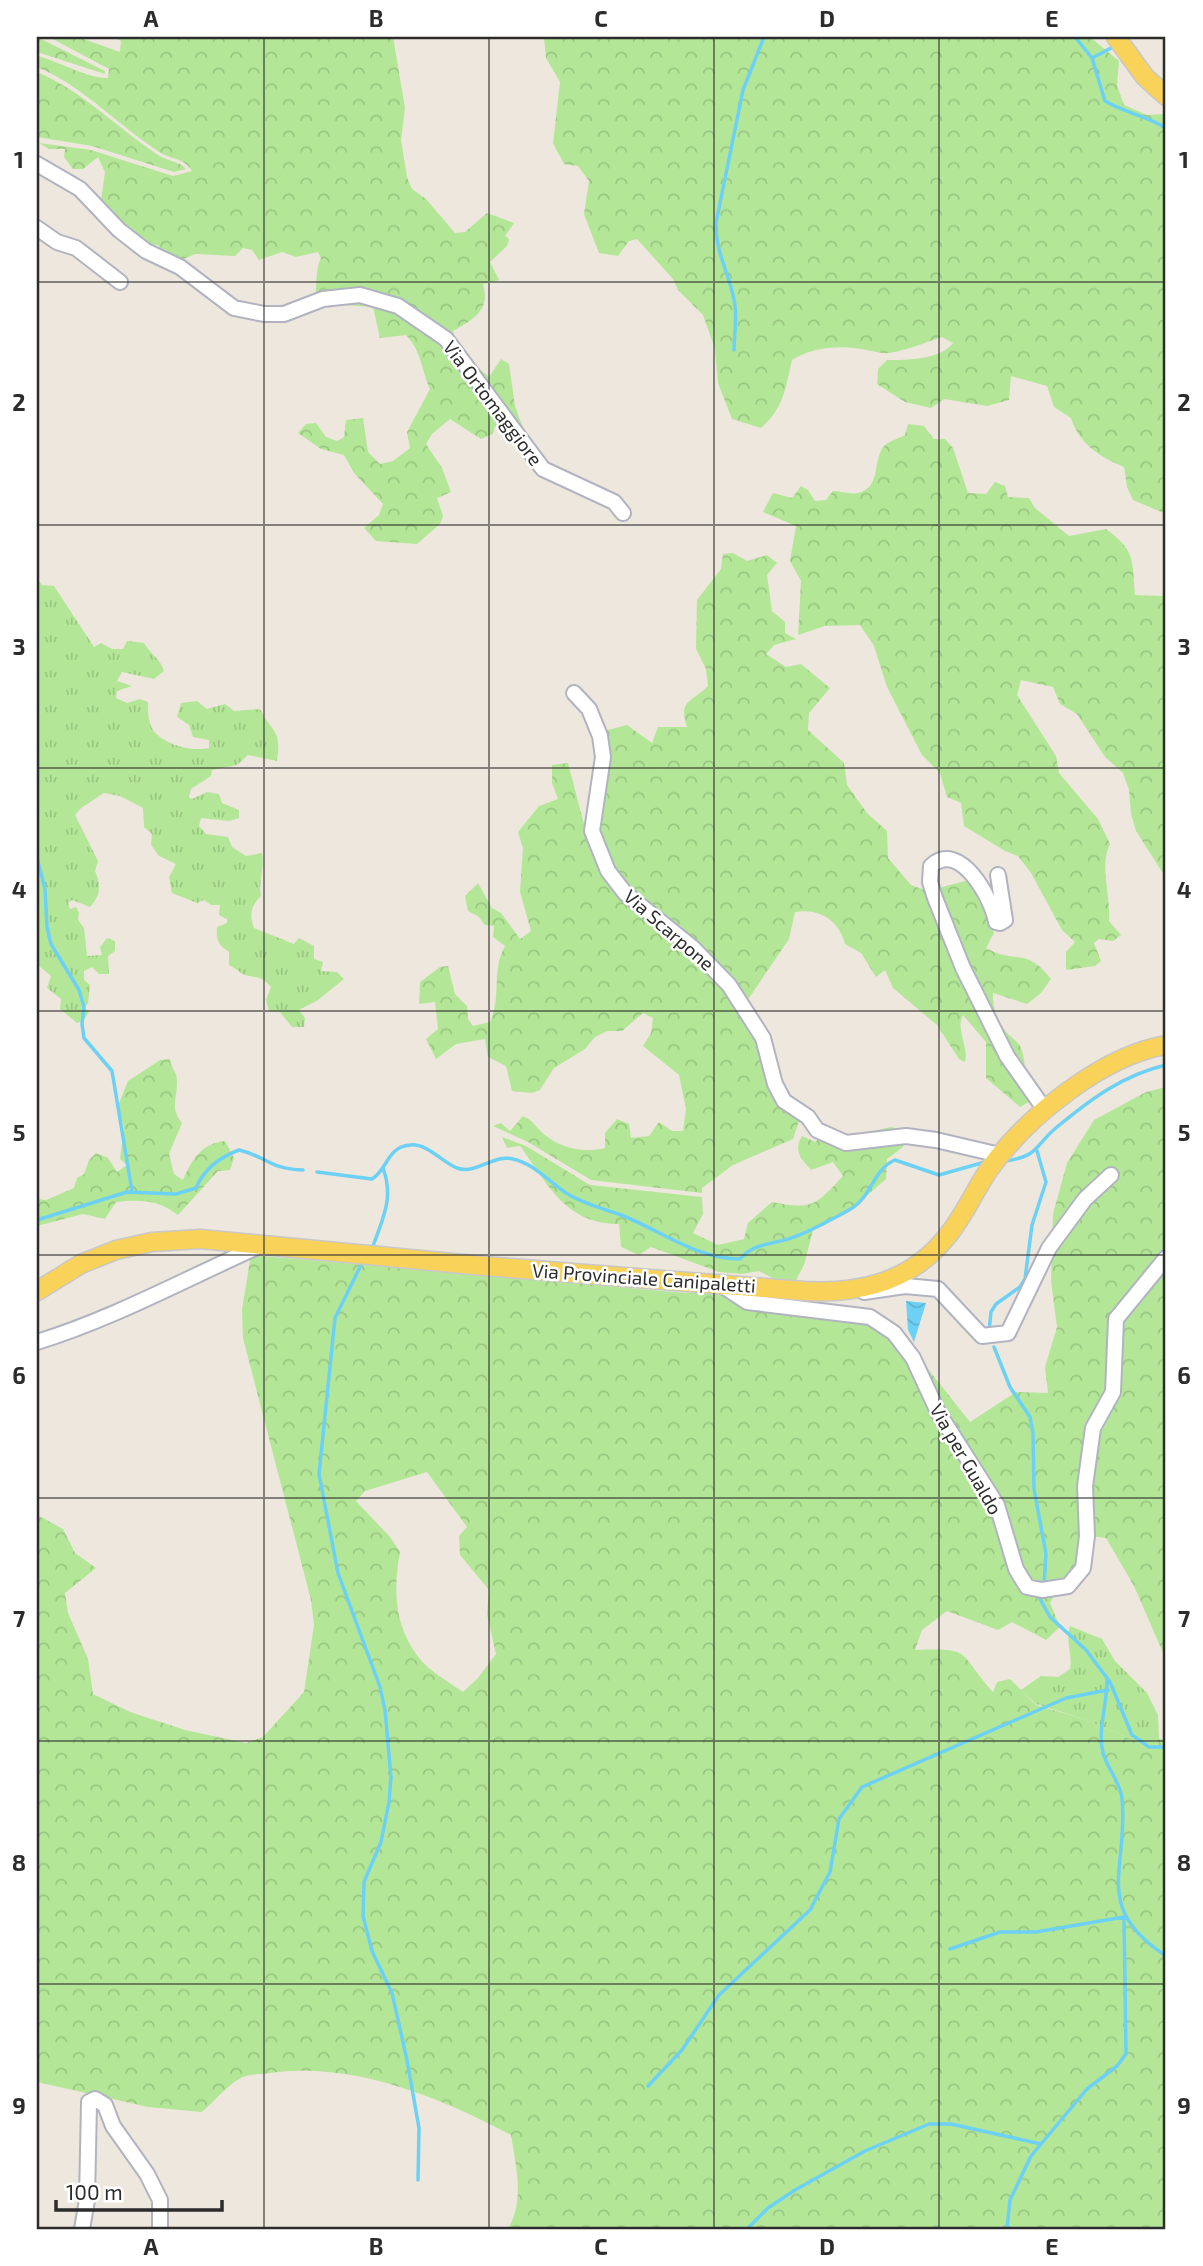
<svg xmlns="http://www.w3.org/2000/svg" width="1203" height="2266" font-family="'Exo 2',sans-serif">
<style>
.grass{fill:url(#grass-tufts)}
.forest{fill:url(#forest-crowns);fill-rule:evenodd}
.water{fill:url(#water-waves)}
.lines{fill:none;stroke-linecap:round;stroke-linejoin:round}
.stream{stroke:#6cd1f5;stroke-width:3.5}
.minor-casing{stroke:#b1b4c0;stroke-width:18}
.major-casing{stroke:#c8c8c8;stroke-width:21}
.minor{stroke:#fff;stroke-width:14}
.major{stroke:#f8d259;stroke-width:18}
.grid{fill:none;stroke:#2c2c2c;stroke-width:2;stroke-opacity:0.55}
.labels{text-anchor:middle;stroke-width:5;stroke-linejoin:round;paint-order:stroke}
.street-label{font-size:19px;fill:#2c2c2c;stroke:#fff}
.neatline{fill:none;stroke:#2c2c2c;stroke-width:2.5}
.grid-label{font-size:23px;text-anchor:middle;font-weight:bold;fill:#2c2c2c}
</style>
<defs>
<pattern id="grass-tufts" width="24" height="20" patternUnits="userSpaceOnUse" patternTransform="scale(1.75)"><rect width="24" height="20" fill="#b3e797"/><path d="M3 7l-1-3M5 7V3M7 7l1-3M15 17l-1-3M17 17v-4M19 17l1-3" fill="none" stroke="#9ac682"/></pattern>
<pattern id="forest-crowns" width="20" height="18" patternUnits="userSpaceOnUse" patternTransform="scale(1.75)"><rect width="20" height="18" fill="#b3e797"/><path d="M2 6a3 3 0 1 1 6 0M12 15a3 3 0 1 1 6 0" fill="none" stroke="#9ac682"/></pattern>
<pattern id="water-waves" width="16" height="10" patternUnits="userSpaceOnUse" patternTransform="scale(1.75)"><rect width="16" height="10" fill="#6cd1f5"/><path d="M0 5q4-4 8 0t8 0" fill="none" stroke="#5eb4d2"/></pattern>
</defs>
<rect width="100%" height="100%" fill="#eee7dd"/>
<path class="grass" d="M37,578L42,585L54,586L94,647L101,643L112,649H123L127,641L144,643C151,655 160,658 164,671L154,679L122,672L117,681L132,686L117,691L116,698L127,703L140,699L148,702C148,712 148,722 153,730C164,745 192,752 209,748V740L193,737L189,725L177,717L181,703L197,701L207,709L225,704L234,711L260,709C272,733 282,729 277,761L248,755L237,765L212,770L211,776L191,789L189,797L192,799L207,792L219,794L222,803L239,810V818L229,821L201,818L199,826L206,834L228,837L232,847L246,856L262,853C265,869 258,880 261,896C251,906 249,914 254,928L294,944L299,938L314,946V959L323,962L321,971L337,972L344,979L318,1000L299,1010L305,1018L304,1027H292L280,1012L269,1011L266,1000L271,987C261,976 258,978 245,975C240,973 234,967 229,965V952C218,945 216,940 217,927L227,923V919L219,915L220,905H211L204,900L197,903L172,893L169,877L176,864L159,856L151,845L152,834L144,827L143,808L120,796L104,793L81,808L75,815L98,861L95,871C101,885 101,895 90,907L72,900L68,903L70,909L76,907L79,913L78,920L84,928L87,956L102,955L100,947L107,938L115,941V951L108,956L109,974H99L92,967L84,971V980L90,985L88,1003L85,1008L89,1012L83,1021L77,1023L60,1009L61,999L47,988L51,976L39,966L37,953Z
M1070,1626L1102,1639L1115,1661L1147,1693L1158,1715L1159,1739L1166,1740V1749L1138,1742L1084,1719L1036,1704L1021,1690L1041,1676L1058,1677L1070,1669C1073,1653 1065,1643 1070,1626Z"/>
<path class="forest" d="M37,37L105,71V74L37,52Z
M49,37H78L120,52L121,41L115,37H393L405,108L401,140L407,177L412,189L426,199L455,233L465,232L487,213L514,223L505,236L509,239L507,246L490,262L499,280L483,284C491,310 473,320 453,331L461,366L475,365L489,377L501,359L509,364L515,406L526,436L524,443L507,436L495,426L493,434L481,439L450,419L432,434L426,444L442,468L451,492L437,498L443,516L440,524L417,544L376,541L364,528L379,515L383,504L354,473L344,455L321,449L298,433L306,424L316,423L326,437L337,441L344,437L346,420L363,418L368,452L380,464L393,461L410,448L407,432L430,389C421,369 422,352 406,335L380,338L373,307L314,303C318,288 314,273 321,258L318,252L296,257L282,252L259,260L252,250L243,248L235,256L195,254L179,261L166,256L158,245L145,244L100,207L105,172L98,157L83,169H73L64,157L65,149H49L39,143L91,150L173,176L192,171C184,158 173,160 161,153C118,126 85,87 37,67V56C58,61 89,79 108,78L109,69Z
M544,37H1090L1119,61L1117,85L1124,105L1147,115L1166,114V514L1133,500L1127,487L1124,467C1100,457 1079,444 1071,418L1054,407L1047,386L1011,376L1009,400L987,406L944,399L931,408L905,402L877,384L878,369L887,360C907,360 940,360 953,343L942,337C924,343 907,350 889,353C881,354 869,350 861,349C838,345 812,347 792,360C785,389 784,408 761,428L732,419L718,383L715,349L703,315L678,290L673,279L637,239L629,241L618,256L599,253L584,214L589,181L578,166L564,164L553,143L560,82L546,58Z
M37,72C83,91 117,128 158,155C166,161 180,161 186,169L174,172L92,146L37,137Z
M908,424L924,426L934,439H945L953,448L968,493L986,494L995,482L1005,486L1008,497L1029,498L1035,508L1069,536L1106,529C1136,551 1132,560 1135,595L1162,596L1166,593V878L1136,831L1131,814L1129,790L1123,773L1105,757L1077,714L1060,704L1053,687L1021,680L1017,695L1056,756L1059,773L1098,819L1110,844C1099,866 1111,896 1109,921L1121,935L1113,941L1099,939L1094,943L1101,961L1095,966L1066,970V952L1075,942L1062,930L1031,873L1018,856L1005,851L964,826L961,803L947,797L940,773L922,755L887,687L874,646L860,625L825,626L798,635L801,581L790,561L796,526L763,512L773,493L792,498L801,486L808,490L815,501L826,500L833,491C843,491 855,497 865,490C880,482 873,457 885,445C890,441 899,438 905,435Z
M733,553L747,561L767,555L777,563L767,575L772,611L785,622V633L796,639L774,645L766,654L786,667L801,664L830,688L809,713L808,730L844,763L847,785L867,813L887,831L888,858L911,885L927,891L969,880L994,933L986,948C1015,965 1026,946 1051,979L1041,993L1027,1004L993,993C992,1007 998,1024 1008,1034C1012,1038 1018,1042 1020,1046C1028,1062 1023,1085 1029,1102L1020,1107L986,1078V1042L963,1015C955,1028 969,1047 965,1062L959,1059L937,1025L893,988L885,970L876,977L861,953L845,944C839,920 819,908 795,912L789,939L747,1001L725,970L637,898L613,868L597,830L604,731L627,725L652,743L658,727H687C678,700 691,703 708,686L706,669L696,649L697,600L721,569L723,554Z
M568,763L584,824L605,874L713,973L757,1035L766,1062L801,1115L793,1139L733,1165L702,1188V1193L591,1180L528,1142L493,1126L501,1123L510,1131L523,1116C534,1121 536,1128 545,1135C562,1149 585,1153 605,1148V1133L617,1119L629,1124L631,1138L649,1136L659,1122L672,1131H683L686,1109L679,1075L643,1046L651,1033L653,1018L643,1013L622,1031H607L595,1037L585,1049L554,1068L540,1090L532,1093L512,1091L506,1066L488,1057L485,1039L456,1044L436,1059L426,1039L438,1029L435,1002L419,1004L420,982L440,967L448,966L455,994L467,1006L468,1019L473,1026L490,1022C502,995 491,971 505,946L493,937L494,926L485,925L478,916L468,911L465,896L478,883L492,908L501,913L520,939L531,931L520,892L523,848L518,832L539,806L558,799L552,783V765Z
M170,1059C170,1067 177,1072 177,1080C178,1098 169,1107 182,1123L169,1154L174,1174L183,1180C192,1159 202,1143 225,1141L234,1158L230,1170L218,1171L178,1215C159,1200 140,1199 116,1202L105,1219L83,1214L37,1226V1199L46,1200L74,1188L77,1178L84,1174L89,1160L96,1153L108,1158L117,1172L127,1165L120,1159L124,1127L117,1108L128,1081L160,1060Z
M1166,1087V1253L1111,1317L1109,1390L1088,1426L1078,1566C1065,1585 1052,1584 1030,1582L917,1355L970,1422L1016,1392L1048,1393L1045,1367L1057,1327L1051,1281L1053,1214L1067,1163L1094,1120L1146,1092Z
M891,1127L903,1130V1147L887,1159L886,1179C863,1199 842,1218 813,1230L804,1265L796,1280H776L759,1271L741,1274L719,1272L651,1247L639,1255L621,1247L619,1224C565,1224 548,1184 520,1146L507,1148L502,1137L526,1146L590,1185L702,1197L703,1214L693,1233L718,1245L744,1239L748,1223L772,1202C812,1210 815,1206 843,1176L833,1162L811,1170C801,1159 793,1150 802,1136L815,1142L832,1129L848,1137Z
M251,1255L686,1293L725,1290L869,1320L892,1335L994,1506L1025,1589L1057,1592L1050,1603L1060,1627L1046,1640L1012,1622L998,1630L947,1611L922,1630L915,1650C974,1648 957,1652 993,1692L997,1682L1010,1679L1036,1705L1084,1719L1138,1742L1166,1749V2229H508C525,2200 516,2167 511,2135C440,2097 352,2061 270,2073C262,2074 251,2074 243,2077C229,2083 214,2102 202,2112L148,2107L37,2082V1515L63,1529L75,1553L96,1568L65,1593L68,1613L88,1659L93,1694L130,1712L185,1730L246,1743L263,1737L304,1692L314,1625L311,1600L243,1338L242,1309ZM427,1472L467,1527L459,1536L460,1555L489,1590L487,1614L496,1654L478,1678L463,1692C449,1682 429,1671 419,1658C394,1626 393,1590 400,1552L390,1537L356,1501L365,1491Z
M1166,1262V1654L1164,1655L1134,1586L1106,1538L1090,1536L1088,1487L1096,1429L1117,1393L1119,1320Z"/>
<path class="water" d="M906,1301L926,1303L914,1342L908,1330Z"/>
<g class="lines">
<path class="stream" d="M1075,37L1092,58L1105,101C1125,113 1147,116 1166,128
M1092,58L1115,46
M734,350C734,333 738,317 734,300C729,272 715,252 716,223L743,90L764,37
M37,858L45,889L47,927L51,944L79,990L84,1007L82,1024L84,1038L112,1071L132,1191
M1004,1161C1039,1157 1034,1146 1057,1127C1091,1099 1123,1075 1166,1065
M317,1172L372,1179C388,1169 387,1147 410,1145C427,1143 442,1162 457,1168C477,1175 492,1154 513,1159C535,1164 549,1182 566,1193C583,1204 602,1208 621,1215C660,1230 696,1259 740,1259C754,1242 774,1245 794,1237C813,1230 831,1220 849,1210C872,1198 872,1170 895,1160L939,1175L985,1162
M37,1220L127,1192L176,1194L196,1188C204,1169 220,1157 239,1150C268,1157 269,1169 303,1170
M373,1246C383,1218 394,1198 383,1168
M364,1259L335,1318L319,1474L338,1573L380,1687L385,1710L391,1777L389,1802L381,1842L364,1882L363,1916L372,1951L392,1993L407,2060L419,2128L418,2180
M989,1331L991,1312L996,1304L1020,1287L1025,1279L1032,1225L1046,1182L1037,1151
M994,1347L1010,1387L1030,1417L1033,1433L1034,1489L1046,1554L1044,1584
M1039,1597L1050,1617L1086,1650L1110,1682L1132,1735L1149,1747H1166
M1107,1678C1108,1702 1097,1730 1103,1753C1107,1768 1120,1782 1122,1798C1129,1869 1091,1907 1166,1956
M950,1949L1000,1932H1036L1124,1917
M648,2086L682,2050L719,1995L810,1910L830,1872L839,1819L862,1787L1066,1698L1108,1690
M747,2229L768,2208L795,2190L865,2151L929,2124H951L1041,2144
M1007,2229L1010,2200L1031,2156L1087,2089L1117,2066L1126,2054L1124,1917"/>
<g class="minor-casing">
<path id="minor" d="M37,164L80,189L119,230L146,251L180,267L234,308L264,314H284L323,299L360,295L398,306L446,339L543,469L614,502L623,513
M37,228L57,242L76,248L120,282
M574,693L589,709L600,736L603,757L592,831L608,871L625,893L693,948L729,985L763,1038L775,1084L784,1101L808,1117L817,1130L846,1143L906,1136L936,1140L1000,1155
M998,875L1005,920L1000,923L996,922C992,899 960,839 931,866L930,882L935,898L963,968L1007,1056L1045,1110
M720,1284L747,1302L870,1317L894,1333L913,1358L938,1412L997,1505L1016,1569L1027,1587L1042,1590L1068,1586L1083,1568L1087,1536L1085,1486L1093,1428L1113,1392L1116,1319L1166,1258
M864,1292L905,1286L938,1289L982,1336L1008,1333L1049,1248L1085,1199L1111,1175
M37,1342C115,1318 187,1278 262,1245
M82,2229L87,2200L89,2102L95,2099L105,2105L113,2126L147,2174L160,2200V2229"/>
</g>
<g class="major-casing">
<path id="major" d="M1116,37L1145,77L1166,96
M37,1291L81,1264L116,1250L152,1242L200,1239L484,1266L804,1291C858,1294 908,1283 944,1240C963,1219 974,1191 990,1168C1028,1116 1102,1056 1166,1045"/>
</g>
<use href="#minor" class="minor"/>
<use href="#major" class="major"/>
</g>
<path class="grid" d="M264,37V2229M489,37V2229M714,37V2229M939,37V2229M37,282H1166M37,525H1166M37,768H1166M37,1011H1166M37,1255H1166M37,1498H1166M37,1741H1166M37,1984H1166"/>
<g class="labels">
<g class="street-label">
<text transform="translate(493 403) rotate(53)" y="7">Via Ortomaggiore</text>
<text transform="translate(669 930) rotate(41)" y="7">Via Scarpone</text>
<text transform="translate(644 1278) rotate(4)" y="7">Via Provinciale Canipaletti</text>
<text transform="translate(966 1459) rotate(60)" y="7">Via per Gualdo</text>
</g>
</g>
<rect width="1203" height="2266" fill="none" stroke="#ffffff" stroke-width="77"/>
<path d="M56 2200v10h166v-10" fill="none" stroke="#2c2c2c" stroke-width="3.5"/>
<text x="66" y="2200" font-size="21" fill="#2c2c2c" stroke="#ffffff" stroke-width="5" paint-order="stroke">100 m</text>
<rect x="38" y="38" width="1126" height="2190" class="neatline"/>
<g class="grid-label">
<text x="151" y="27">A</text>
<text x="376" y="27">B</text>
<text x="601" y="27">C</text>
<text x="827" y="27">D</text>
<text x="1052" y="27">E</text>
<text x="19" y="168">1</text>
<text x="1184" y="168">1</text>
<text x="19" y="411">2</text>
<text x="1184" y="411">2</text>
<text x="19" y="655">3</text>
<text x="1184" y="655">3</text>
<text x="19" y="898">4</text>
<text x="1184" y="898">4</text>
<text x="19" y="1141">5</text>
<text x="1184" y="1141">5</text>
<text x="19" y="1384">6</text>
<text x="1184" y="1384">6</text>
<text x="19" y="1627">7</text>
<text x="1184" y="1627">7</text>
<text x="19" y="1871">8</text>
<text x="1184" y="1871">8</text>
<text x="19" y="2114">9</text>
<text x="1184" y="2114">9</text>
<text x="151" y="2255">A</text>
<text x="376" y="2255">B</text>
<text x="601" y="2255">C</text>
<text x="827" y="2255">D</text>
<text x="1052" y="2255">E</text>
</g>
</svg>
